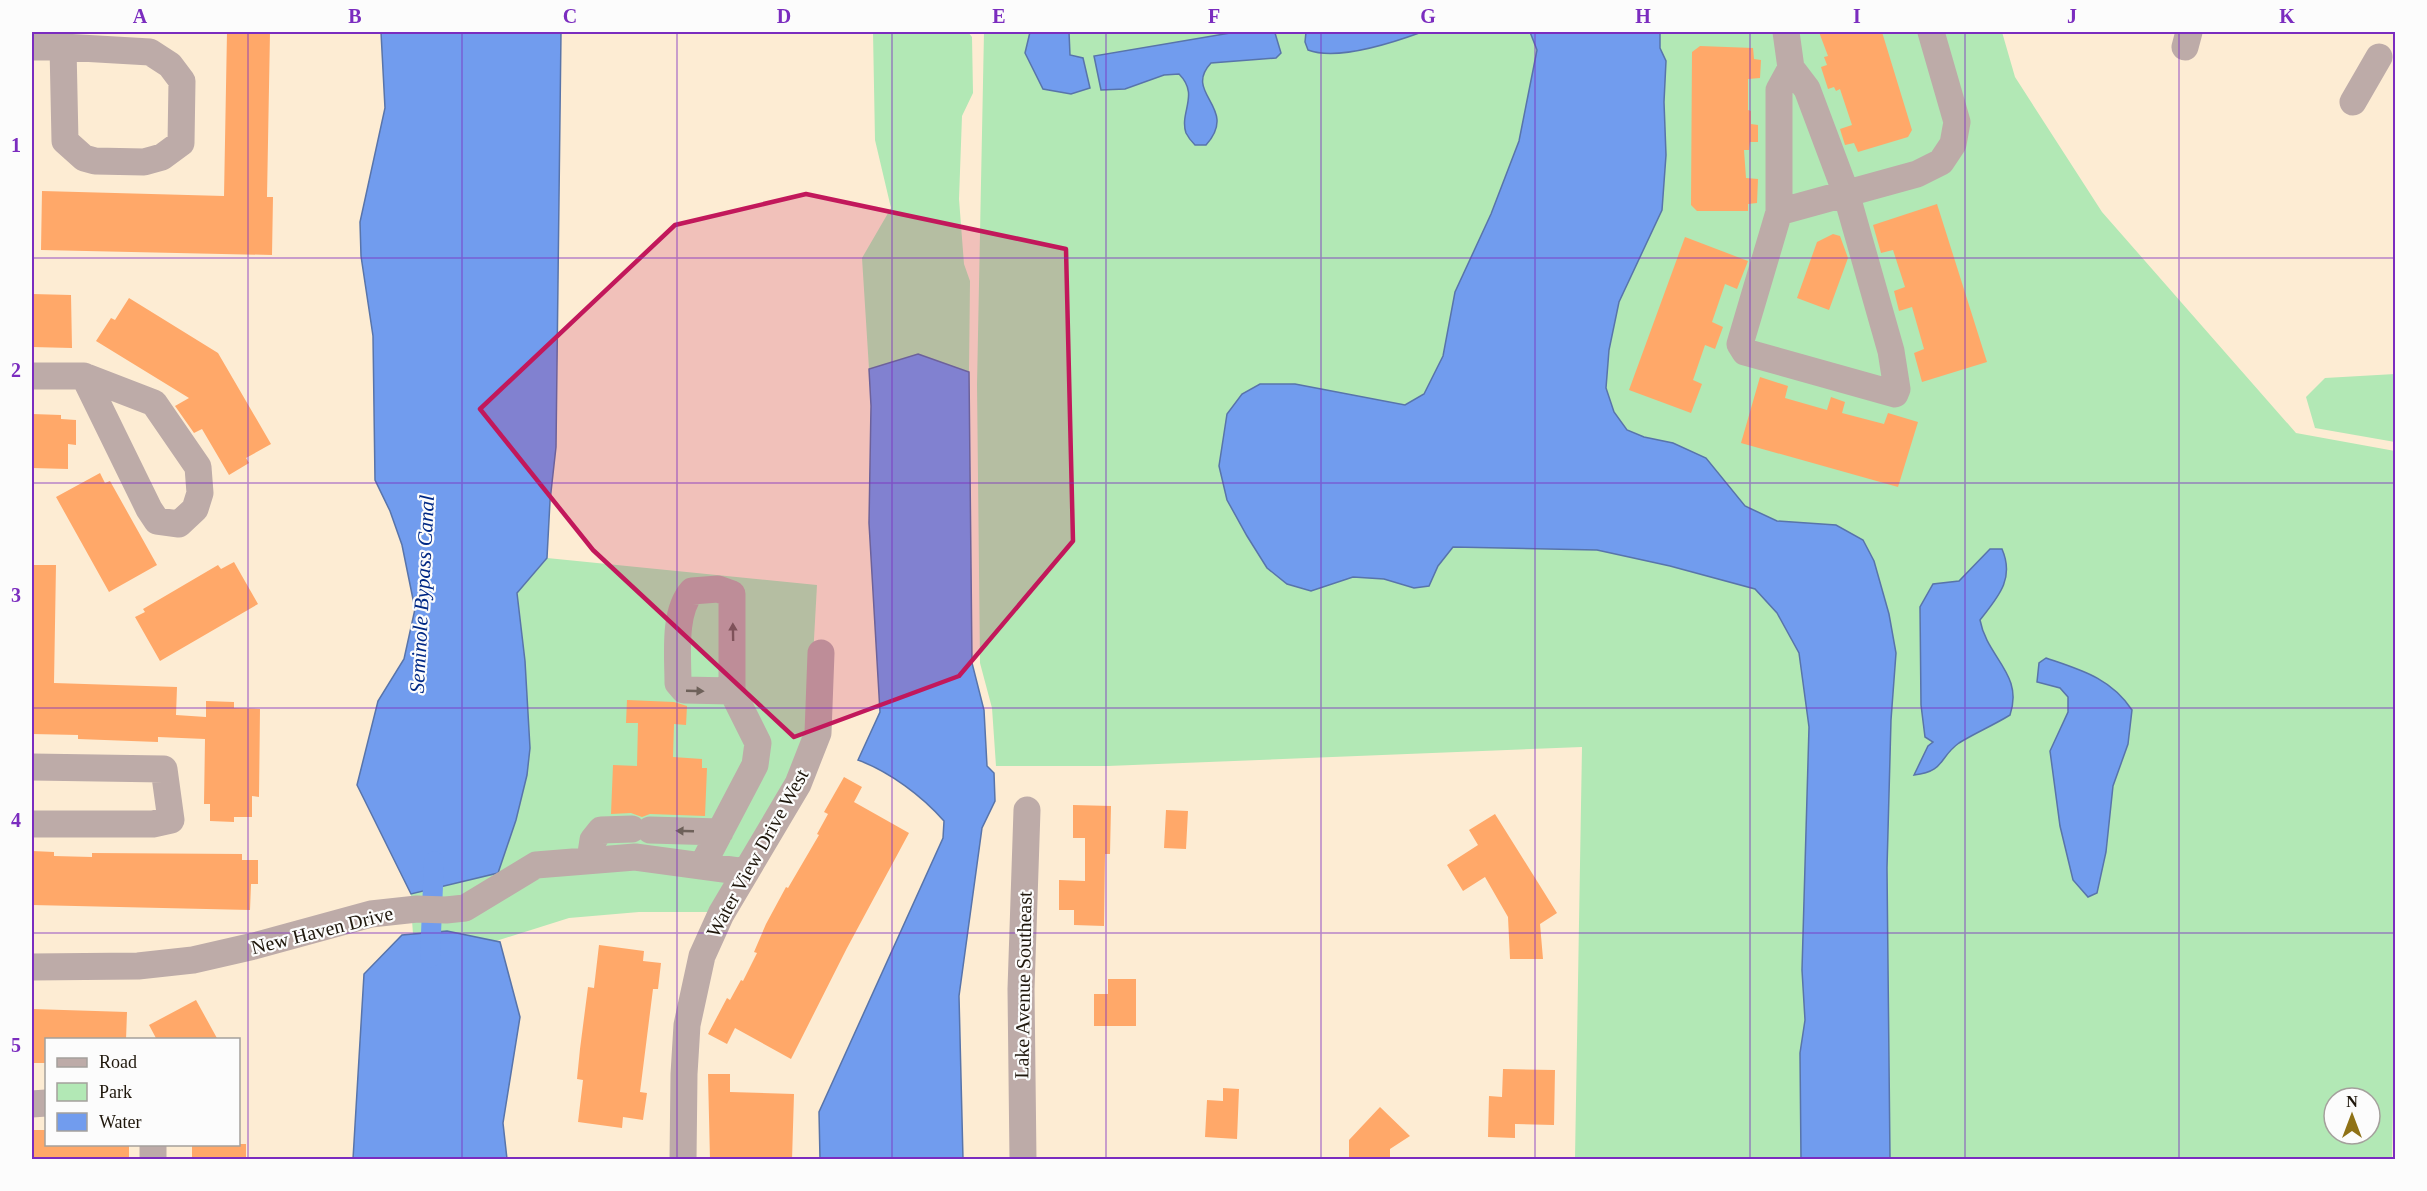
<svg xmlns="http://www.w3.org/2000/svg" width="2427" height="1191" font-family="'Times New Roman',serif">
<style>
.green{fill:#b2e8b5;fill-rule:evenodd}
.water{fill:#719cee;stroke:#5874aa;stroke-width:1.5}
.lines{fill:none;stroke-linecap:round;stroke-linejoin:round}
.canal{stroke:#719cee;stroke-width:20}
.building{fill:#ffa869}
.minor{stroke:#bdaba8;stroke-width:27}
.oneway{fill:#6e615a}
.marked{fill:#c2185b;fill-opacity:0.2;stroke:#c2185b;stroke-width:4.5;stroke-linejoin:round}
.grid{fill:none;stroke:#7b2cbf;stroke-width:1.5;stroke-opacity:0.55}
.labels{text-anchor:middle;stroke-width:4.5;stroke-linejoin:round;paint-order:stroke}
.street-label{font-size:20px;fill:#1f170c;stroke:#fcfcfc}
.water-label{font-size:21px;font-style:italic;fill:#002884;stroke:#fcfcfc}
.neatline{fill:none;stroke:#7b2cbf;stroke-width:2}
.grid-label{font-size:20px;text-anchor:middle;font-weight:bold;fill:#7b2cbf}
</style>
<rect width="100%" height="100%" fill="#fdecd3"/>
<path class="green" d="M873,32H968L972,37L973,93L962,116L959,199L964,264L970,281L969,372L918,354L869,369L862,258L891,208L875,140Z
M984,32H2002L2015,77L2102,212L2296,433L2395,451L2396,934L2392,1159H1575L1582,747L1108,766H996L992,708L980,663L977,385ZM2334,1098H2370V1134H2334Z
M2395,374V442L2315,428L2306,397L2325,378Z
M547,558L817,585L809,730L790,779L741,860L636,847L462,897L411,899V894L498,873L516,820L527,775L530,748L525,661L517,593Z
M635,868L729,881L711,912H639L569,918L496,941L447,931L413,934L412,920L538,876Z"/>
<path class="water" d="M381,32H561L556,447L550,501L547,558L517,593L525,661L530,748L527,775L516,820L498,873L411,894L357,785L378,701L404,659L415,609L402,545L390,511L375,480L373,336L361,256L360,222L385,108Z
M1030,32H1069L1070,55L1083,58L1090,88L1071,94L1043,89L1025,53Z
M1236,32H1278L1275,33L1281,53L1276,58L1211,63C1182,94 1240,107 1206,145H1195C1192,142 1188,137 1186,133C1179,112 1200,95 1179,74L1164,75L1125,89L1101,90L1094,56Z
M1306,32H1422C1392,43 1337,61 1308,50L1305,42Z
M1530,32H1660V48L1666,61L1664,102L1666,155L1662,210L1619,302L1609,350L1606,388L1614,412L1627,430L1644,437L1673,443L1706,458L1745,506L1777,521L1836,525L1863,540L1874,561L1889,614L1896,653L1891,720L1887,868L1890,1159H1801L1800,1053L1805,1020L1802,970L1809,727L1799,653L1777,613L1755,589L1670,566L1597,550L1453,547L1438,566L1429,586L1414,588L1384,579L1353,577L1311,591L1287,584L1267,568L1247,536L1227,500L1219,466L1227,414L1242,394L1260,384H1295L1405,405L1424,394L1443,356L1455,292L1491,214L1519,141L1537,50Z
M918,354L969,372L972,663L984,710L987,766L994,773L995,801L982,828L959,996L963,1159H820L819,1112L943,838L944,821C922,796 890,772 858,760L880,712L869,523L871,406L869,369Z
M1990,549H2002C2015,579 1998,597 1980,620C1987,658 2024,674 2010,715C1994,725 1975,733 1959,743C1939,757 1945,772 1914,775L1928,746L1933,742L1925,737L1921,705L1920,607L1933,584L1959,581Z
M2046,658C2081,670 2111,678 2132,710L2128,744L2113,786L2106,852L2097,893L2088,897L2073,880L2060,826L2050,751L2068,712V697L2060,688L2037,682L2039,663Z
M447,931L500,942L520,1017L503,1123L507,1159H353L364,974L402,935Z"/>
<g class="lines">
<path class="canal" d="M430,958L434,861"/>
</g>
<path class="building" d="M227,32H270L267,197H273L272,255L41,250L42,191L224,196Z
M1819,32H1882L1912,130L1908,137L1858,152L1854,143L1845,145L1840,129L1852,125L1840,89L1836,91L1834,87L1828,89L1821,67L1827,65L1824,57L1828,56Z
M1700,46L1753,48L1754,59L1761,60L1760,78L1748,79V110L1751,111V124L1758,125V142H1750L1749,150H1744L1746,178L1758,179L1757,203L1748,204V211H1697L1691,205L1692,52Z
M1937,204L1987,362L1922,382L1914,353L1924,349L1912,307L1899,311L1894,291L1905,287L1893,250L1881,253L1873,225Z
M1833,234L1840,236L1848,258L1829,310L1797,298L1817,242Z
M1685,237L1748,261L1737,289L1725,284L1712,322L1723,327L1715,349L1705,345L1693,380L1702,384L1691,413L1629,390Z
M32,294L71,295L72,348L32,347Z
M129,298L218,353L271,444L246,458L249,463L229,475L202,429L194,433L175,406L189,398L96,341L111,318L115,320Z
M1760,377L1788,386L1785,398L1827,410L1831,397L1845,402L1842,413L1884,424L1888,413L1918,422L1898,487L1741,443Z
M32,414L61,415V419L76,420V445L68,444V469L32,468Z
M100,473L105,483L110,481L157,565L109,592L56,497Z
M234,562L258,604L160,661L135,617L145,612L143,609L218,565L221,569Z
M32,565H56L54,683L177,687L176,715L206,717V701L234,702V708L260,709L259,797L252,796V817H234V822L210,821V804H204L205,739L158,737V742L78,739V735L32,734Z
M627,700L674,702L687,706L686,725L674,724L673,757L702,759V768H707L705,816L650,814L642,817L631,813L611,814L613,765L637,766L638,723H626Z
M844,777L862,787L854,802L909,833L847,948L791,1059L735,1028L727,1044L708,1034L727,998L730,1000L741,980L743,981L757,953L754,952L766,924L786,887L788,888L819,835L817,834L828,814L824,812Z
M1073,805L1111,806L1110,854H1105L1104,926L1074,925V910H1059V880L1085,881V838H1073Z
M1166,810L1188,811L1186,849L1164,848Z
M1495,814L1557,913L1540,924L1543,959H1510L1508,917L1485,877L1463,891L1447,865L1478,845L1469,830Z
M32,851L54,852V856L92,857V853L242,854V860H258V884H251L250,910L32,905Z
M599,945L644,951L643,961L661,963L658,989H653L640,1092L647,1093L643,1120L623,1117L622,1128L578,1122L583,1080L577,1079L580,1049L588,987L594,988Z
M1108,979H1136V1026H1094V994H1108Z
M196,1000L218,1040H157L149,1025Z
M32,1009L127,1012L126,1040H46V1063H32Z
M1503,1069L1555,1070L1554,1125L1515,1124V1138L1488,1137L1489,1096L1502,1097Z
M708,1074H730V1092L794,1094L792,1160H710Z
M1223,1088L1239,1089L1237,1139L1205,1137L1207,1100L1223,1101Z
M1380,1107L1410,1136L1390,1149V1160H1349V1140Z
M32,1130H46V1144H129V1160H32Z
M192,1144H246V1160H192Z"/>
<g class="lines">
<path class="minor" d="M32,47H63
M63,47L150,52L170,65L182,81L181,143L162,157L144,162L95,161L84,158L65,141Z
M2185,47L2189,32
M1791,68L1807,89L1846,193L1891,351L1897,389L1895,394L1745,352L1740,344L1779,212L1917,174L1941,162L1953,144L1957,122L1931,32
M2353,102L2379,57
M1779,212V90L1791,68L1786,32
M32,376H84L154,403L198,467L200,493L195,509L179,524L157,521L149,509L84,376
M32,767L164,769L171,820L153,824H32
M650,830L720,832
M590,860L593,840L601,830L632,829
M702,866L755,765L758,743L732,691V594L718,589L692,591C673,612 678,656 678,683L684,690L732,691
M32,967L138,966L193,960L254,946L371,914L417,909L446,910L465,908L536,865L635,857L746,872
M32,1104L46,1103
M153,1160V1144
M683,1160L684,1074L687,1025L702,956L721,914L798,784L818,733L821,653
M1023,1160L1021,989L1027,810"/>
</g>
<defs><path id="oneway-solid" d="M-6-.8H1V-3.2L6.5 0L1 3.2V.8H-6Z" transform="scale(1.5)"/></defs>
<g class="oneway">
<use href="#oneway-solid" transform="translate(733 632) rotate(-91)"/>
<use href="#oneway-solid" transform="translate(695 691) rotate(2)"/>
<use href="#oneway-solid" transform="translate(685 831) rotate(-178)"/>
</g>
<path class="marked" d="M806,194L1066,249L1073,541L959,676L794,737L593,550L480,409L675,225Z"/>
<path class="grid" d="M248,32V1160M462,32V1160M677,32V1160M892,32V1160M1106,32V1160M1321,32V1160M1535,32V1160M1750,32V1160M1965,32V1160M2179,32V1160M32,258H2396M32,483H2396M32,708H2396M32,933H2396"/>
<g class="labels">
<g class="street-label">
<text transform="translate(757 853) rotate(-61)" y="7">Water View Drive West</text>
<text transform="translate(322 930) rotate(-14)" y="7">New Haven Drive</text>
<text transform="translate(1023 985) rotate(-89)" y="7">Lake Avenue Southeast</text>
</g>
<g class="water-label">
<text transform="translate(422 594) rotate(-87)" y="7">Seminole Bypass Canal</text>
</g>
</g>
<rect width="2427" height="1191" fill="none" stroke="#fcfcfc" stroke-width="66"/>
<rect x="45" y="1038" width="195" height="108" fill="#fcfcfc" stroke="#a4a09c" stroke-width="1.5"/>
<rect x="57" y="1058" width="30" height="9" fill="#bdaba8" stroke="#a4a09c" stroke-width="1.5"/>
<text x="99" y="1068" font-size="18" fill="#1f170c">Road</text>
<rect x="57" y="1083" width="30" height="18" fill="#b2e8b5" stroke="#a4a09c" stroke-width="1.5"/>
<text x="99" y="1098" font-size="18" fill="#1f170c">Park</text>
<rect x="57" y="1113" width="30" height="18" fill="#719cee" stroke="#a4a09c" stroke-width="1.5"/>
<text x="99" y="1128" font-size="18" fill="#1f170c">Water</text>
<g transform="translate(2352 1116)"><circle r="28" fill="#fcfcfc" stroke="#a4a09c" stroke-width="1.5"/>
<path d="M0-4.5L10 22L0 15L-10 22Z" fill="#8f7217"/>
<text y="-9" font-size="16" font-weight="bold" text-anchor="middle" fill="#1f170c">N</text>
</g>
<rect x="33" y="33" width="2361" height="1125" class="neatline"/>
<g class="grid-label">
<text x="140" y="23">A</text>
<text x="355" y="23">B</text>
<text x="570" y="23">C</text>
<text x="784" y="23">D</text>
<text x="999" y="23">E</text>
<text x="1214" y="23">F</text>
<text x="1428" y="23">G</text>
<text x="1643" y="23">H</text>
<text x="1857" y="23">I</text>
<text x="2072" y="23">J</text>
<text x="2287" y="23">K</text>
<text x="16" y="152">1</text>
<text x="16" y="377">2</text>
<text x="16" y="602">3</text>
<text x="16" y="827">4</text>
<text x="16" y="1052">5</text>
</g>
</svg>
